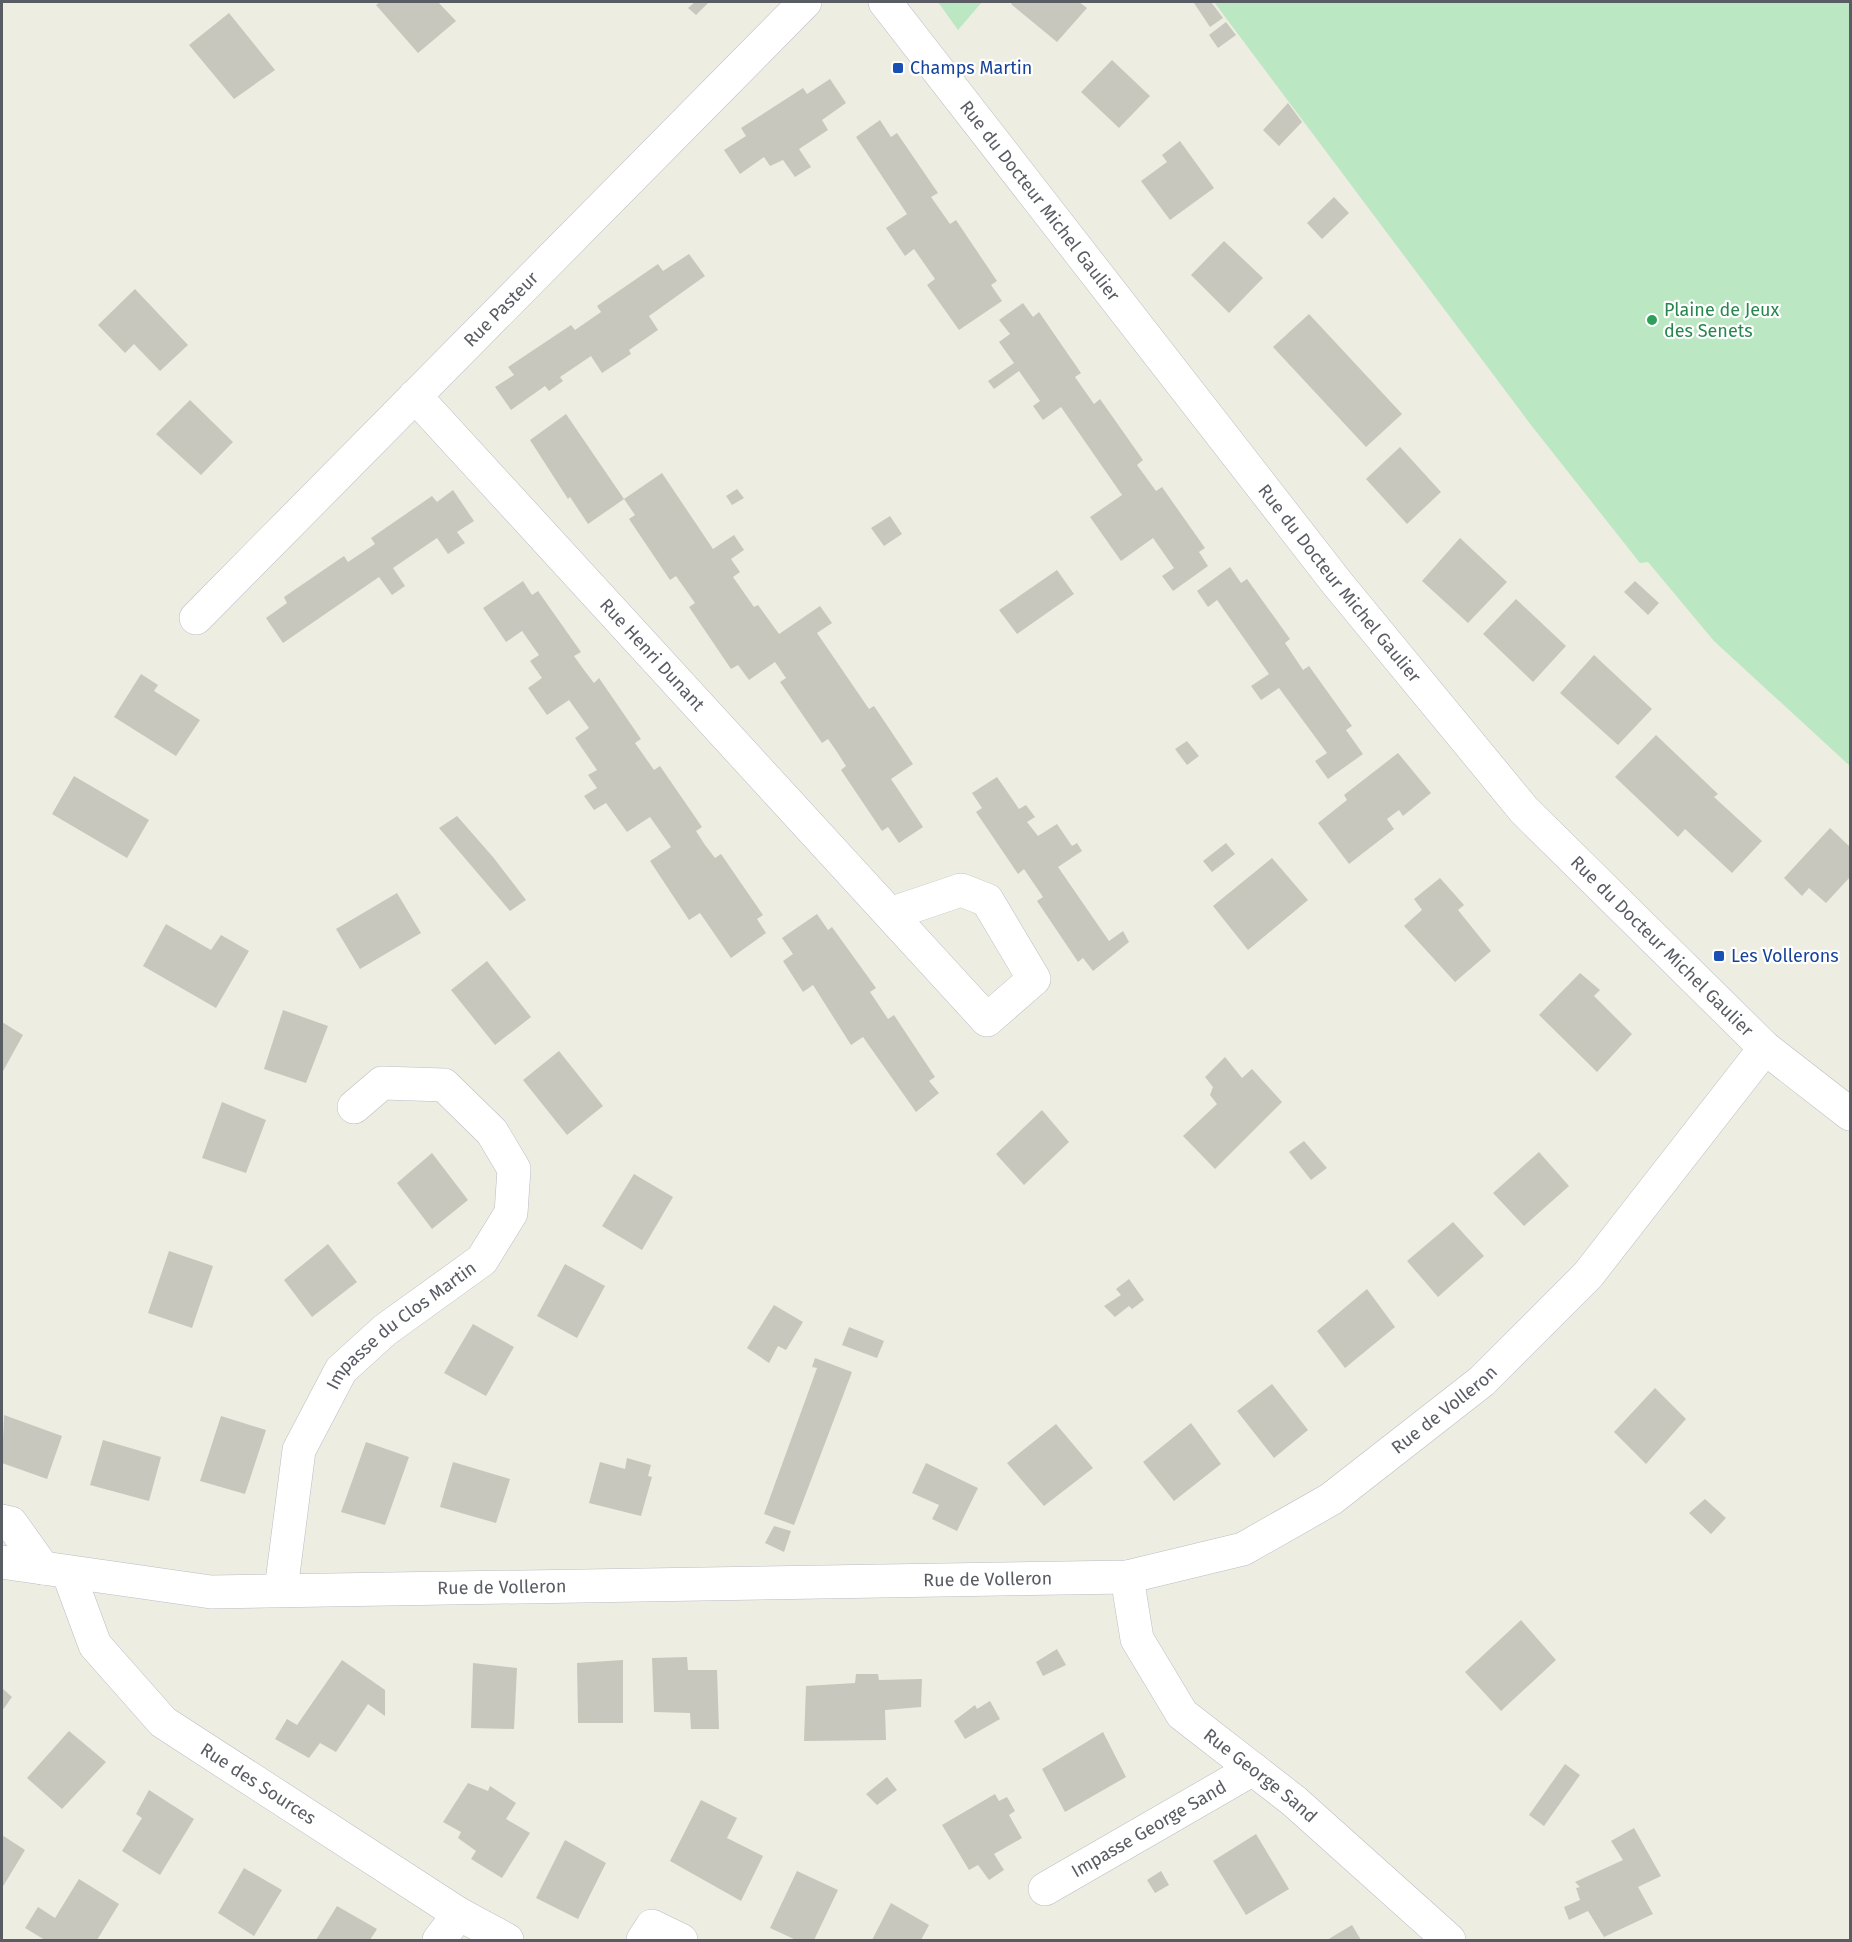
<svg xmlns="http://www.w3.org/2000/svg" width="1852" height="1942" font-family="'Fira Sans',sans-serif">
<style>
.green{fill:#bbe7c2}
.building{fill:#c8c7be}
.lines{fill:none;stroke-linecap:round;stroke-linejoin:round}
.minor-casing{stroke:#bbbdc3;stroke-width:34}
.minor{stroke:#fff;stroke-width:33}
.transit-dot{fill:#1a4fb4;stroke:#fff;stroke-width:2}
.leisure-dot{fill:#2e9e5b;stroke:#fff;stroke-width:2}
.labels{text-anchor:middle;stroke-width:4.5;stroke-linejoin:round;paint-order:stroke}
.transit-label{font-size:18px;fill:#164399;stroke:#fff;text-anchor:start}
.street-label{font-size:18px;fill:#595c63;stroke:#fff}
.leisure-label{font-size:18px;fill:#27864d;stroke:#fff;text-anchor:start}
</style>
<rect width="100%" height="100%" fill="#edede1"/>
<path class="green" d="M938,2H982L958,30Z
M1214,2H1850V766L1714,641L1648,562L1640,563L1531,425Z"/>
<path class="building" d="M380,2H438L456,21L418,53L376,5Z
M695,2H709L696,15L688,8Z
M1013,2H1079L1087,8L1057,42L1011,4Z
M1196,2H1211L1223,18L1210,27L1194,3Z
M229,13L275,70L234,99L189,45Z
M1226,22L1236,35L1218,48L1209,35Z
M1112,60L1150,96L1119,128L1081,92Z
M830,79L846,103L822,120L828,130L799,149L811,167L795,177L783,160L770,166L764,157L740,174L724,150L746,136L741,128L803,88L807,94Z
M1288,103L1302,122L1279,146L1263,130Z
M880,120L891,137L897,133L938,193L931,197L950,224L956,220L997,281L991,285L1002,301L959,330L927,285L935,279L914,249L905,256L886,228L907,214L856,137Z
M1180,141L1214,188L1170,220L1141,181L1167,162L1162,155Z
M1334,197L1349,213L1322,239L1307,223Z
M1224,241L1263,278L1229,313L1191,275Z
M689,254L705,276L649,316L658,330L629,350L631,354L602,373L591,356L560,377L563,381L549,391L545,386L511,410L495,387L514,375L508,367L571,325L575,330L601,312L597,306L658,264L663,271Z
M135,289L188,345L160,371L134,344L125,353L98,325Z
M1023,303L1033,317L1039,312L1081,373L1075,377L1094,404L1100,399L1143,460L1137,465L1156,491L1162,487L1205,548L1199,552L1208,566L1173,591L1162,576L1174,568L1153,538L1121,561L1090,517L1122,495L1061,407L1043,420L1033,406L1040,401L1019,371L994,389L988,381L1014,363L999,342L1010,334L999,320Z
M1309,314L1402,414L1366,447L1273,347Z
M190,400L233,442L201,475L156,434Z
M566,414L624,499L588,524L570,497L568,499L530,440Z
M1400,447L1441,492L1407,524L1366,479Z
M662,473L713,549L734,535L744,550L731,559L740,572L733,577L754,607L758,605L779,634L820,606L832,623L817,633L869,709L874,706L913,764L891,779L923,827L899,843L888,827L882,831L841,770L846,766L837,752L828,739L822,743L780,682L786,678L775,662L749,680L738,665L731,669L689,607L695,603L676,576L670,580L629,519L635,515L624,499Z
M737,489L744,498L732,505L726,496Z
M453,490L474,521L457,532L465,543L448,554L437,538L393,568L405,586L392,595L379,577L283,643L266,618L287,603L284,597L344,556L348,562L375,544L371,538L432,496L437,502Z
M890,516L902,534L884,546L871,528Z
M1460,538L1507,582L1468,623L1422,581Z
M1230,567L1241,583L1247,579L1290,639L1285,643L1303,670L1309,666L1352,726L1346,730L1363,754L1328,779L1315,761L1327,753L1279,688L1261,700L1251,686L1269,674L1217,600L1208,607L1197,591Z
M1057,570L1074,594L1017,634L999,610Z
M523,581L532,595L538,591L581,652L574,656L584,670L594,683L599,678L641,739L635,743L654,770L660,766L702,827L696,831L705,845L715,858L721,854L763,915L757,919L766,933L731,958L700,913L689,920L650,861L671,847L650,817L627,832L606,803L594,810L584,796L597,788L588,775L597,770L575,738L589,728L569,700L547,715L528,688L542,678L530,661L539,655L522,631L506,642L483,608Z
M1635,581L1659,603L1648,615L1624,592Z
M1516,599L1566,646L1533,682L1483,634Z
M1594,655L1652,709L1618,745L1560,693Z
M141,674L158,685L154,691L200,720L176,756L114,717Z
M1656,735L1718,794L1714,797L1762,841L1732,873L1685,829L1678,837L1615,777Z
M1187,741L1199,756L1187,765L1175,749Z
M1398,753L1431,793L1403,816L1399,810L1387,819L1394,829L1349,864L1318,823L1347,800L1344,795Z
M74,776L149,820L127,858L52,814Z
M997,777L1019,809L1026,805L1035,817L1027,822L1038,836L1057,824L1072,846L1077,843L1082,851L1058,867L1109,941L1123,931L1129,942L1093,971L1083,958L1078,962L1037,901L1043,897L1024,869L1018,874L976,812L982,808L972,793Z
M457,816L493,857L526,900L510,911L439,828Z
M1830,828L1850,847V877L1826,903L1809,888L1802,896L1784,878Z
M1226,843L1235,854L1212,872L1203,861Z
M1272,858L1308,900L1248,950L1213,906Z
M1440,878L1464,905L1458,910L1491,951L1455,982L1404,926L1422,910L1414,899Z
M397,893L421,933L360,969L336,929Z
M817,914L828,930L832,927L876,988L870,992L888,1019L894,1015L935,1077L929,1081L939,1093L916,1112L863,1037L851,1045L813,985L803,992L783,961L793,954L782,938Z
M166,924L211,950L221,935L249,951L216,1008L143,966Z
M487,961L531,1017L495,1045L451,990Z
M1580,973L1600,990L1594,996L1632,1034L1597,1072L1539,1015Z
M283,1010L328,1026L306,1083L264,1069Z
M2,1022L23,1035L2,1073Z
M559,1051L603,1106L567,1135L523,1080Z
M1225,1057L1242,1078L1252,1069L1282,1102L1215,1169L1183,1136L1217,1104L1210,1095L1213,1087L1205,1077Z
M222,1102L266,1120L246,1173L202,1158Z
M1042,1110L1069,1142L1024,1185L996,1154Z
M1304,1141L1327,1168L1311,1180L1289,1152Z
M1539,1152L1569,1186L1524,1226L1493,1193Z
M432,1153L468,1200L432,1229L397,1183Z
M634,1174L673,1197L642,1250L602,1226Z
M1453,1222L1484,1256L1438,1297L1407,1261Z
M328,1244L357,1282L312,1317L284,1280Z
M169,1251L213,1266L192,1328L148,1313Z
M565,1264L605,1286L577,1338L537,1316Z
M1129,1279L1144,1300L1132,1309L1129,1306L1115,1317L1104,1306L1121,1295L1116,1289Z
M1367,1289L1395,1327L1345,1368L1317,1331Z
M774,1305L803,1322L786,1350L778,1346L769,1363L747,1348Z
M473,1324L514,1347L486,1396L444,1373Z
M849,1327L884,1341L877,1358L842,1345Z
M815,1358L852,1372L794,1525L764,1514L817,1368L812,1367Z
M1272,1384L1308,1430L1274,1458L1237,1411Z
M1655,1388L1686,1419L1646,1464L1614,1432Z
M4,1415L62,1436L47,1479L2,1463Z
M221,1416L266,1430L245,1494L200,1481Z
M1191,1423L1221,1464L1174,1501L1143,1462Z
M1056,1424L1093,1468L1044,1506L1007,1463Z
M103,1440L161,1457L149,1501L90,1485Z
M366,1442L409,1457L385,1525L341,1512Z
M627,1458L651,1465L648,1476L652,1477L641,1516L589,1503L600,1462L625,1469Z
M453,1462L510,1479L496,1523L440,1507Z
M926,1463L978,1488L957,1531L932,1519L939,1505L912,1493Z
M1705,1499L1726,1518L1711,1534L1689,1513Z
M774,1526L791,1531L784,1552L765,1543Z
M1521,1620L1556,1660L1501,1711L1465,1672Z
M1057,1649L1066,1665L1043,1676L1036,1662Z
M687,1657L688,1670H717L719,1729H691L690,1713L654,1712L652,1658Z
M342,1660L385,1690V1716L368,1704L336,1752L320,1743L309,1758L275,1739L287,1719L297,1725Z
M623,1660V1723H578L577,1663Z
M473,1663L517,1668L514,1729L471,1728Z
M856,1674H878L879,1680L922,1679L921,1707L885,1710L886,1740L804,1741L806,1686L855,1683Z
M2,1688L12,1697L2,1711Z
M990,1701L1000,1719L965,1739L954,1721L975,1705L977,1709Z
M69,1731L106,1762L62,1809L27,1778Z
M1103,1732L1126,1777L1065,1812L1042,1769Z
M1565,1764L1580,1775L1544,1826L1529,1815Z
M887,1777L897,1790L877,1805L866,1794Z
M468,1783L488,1791L490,1786L516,1803L506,1819L530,1833L502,1878L471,1859L476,1851L458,1838L461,1832L443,1822Z
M149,1790L194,1819L160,1875L122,1851L142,1818L136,1814Z
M995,1794L999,1801L1007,1797L1015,1811L1009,1815L1022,1838L994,1854L1004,1870L989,1880L978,1865L969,1870L942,1825Z
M701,1800L737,1818L727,1838L763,1856L741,1901L670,1861Z
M1634,1828L1661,1876L1638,1887L1653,1914L1604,1937L1588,1911L1569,1920L1564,1907L1580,1900L1576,1888L1580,1887L1575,1882L1623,1860L1611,1841Z
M1256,1834L1289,1889L1246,1915L1213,1861Z
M2,1835L25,1850L2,1888Z
M565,1840L606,1863L578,1919L536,1898Z
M244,1868L282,1890L254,1936L218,1913Z
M797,1871L838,1890L814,1940H796L770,1928Z
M1161,1871L1169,1885L1155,1893L1147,1880Z
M79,1879L119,1904L97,1940H45L25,1928L38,1907L55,1918Z
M891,1903L929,1925L921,1940H872Z
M337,1906L377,1929L370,1940H316Z
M1352,1925L1361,1940H1327Z"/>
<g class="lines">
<g class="minor-casing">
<g id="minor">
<path id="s1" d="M885,2L1337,583L1524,810L1765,1048L1850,1114"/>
<path id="s2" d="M415,396L987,1020L1034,979L987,900L961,890L890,914"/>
<path id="s3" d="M196,618L805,2"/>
<path d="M2,1521L11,1523L43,1568"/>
<path id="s4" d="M2,1562L211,1592L1127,1577L1243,1549L1331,1499L1482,1381L1588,1275L1765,1048"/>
<path id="s5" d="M68,1572L95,1645L163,1722L459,1914L507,1940"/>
<path id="s6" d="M1127,1577L1137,1639L1182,1714L1294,1801L1449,1940"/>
<path id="s7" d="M281,1590L299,1450L341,1370L385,1330L482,1260L511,1213L514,1169L492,1132L444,1085L382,1083L354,1107"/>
<path id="s8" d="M1045,1889L1253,1769"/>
<path d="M439,1940L459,1914"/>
<path d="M643,1940L652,1926L681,1940"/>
</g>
</g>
<use href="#minor" class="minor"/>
</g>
<g class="transit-dot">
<rect x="892" y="62" width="12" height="12" rx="3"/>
<rect x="1713" y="950" width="12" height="12" rx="3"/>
</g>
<circle class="leisure-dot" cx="1652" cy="320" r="6"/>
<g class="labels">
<g class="transit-label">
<text x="910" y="74">Champs Martin</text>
<text x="1731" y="962">Les Vollerons</text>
</g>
<g class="street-label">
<text dy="6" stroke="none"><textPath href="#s1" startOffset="252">Rue du Docteur Michel Gaulier</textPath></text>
<text dy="6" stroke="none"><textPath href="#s3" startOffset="434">Rue Pasteur</textPath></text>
<text dy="6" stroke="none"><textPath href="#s1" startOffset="738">Rue du Docteur Michel Gaulier</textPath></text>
<text dy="6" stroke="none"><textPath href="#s2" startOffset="351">Rue Henri Dunant</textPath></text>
<text dy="6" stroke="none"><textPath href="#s1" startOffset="1224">Rue du Docteur Michel Gaulier</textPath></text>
<text dy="6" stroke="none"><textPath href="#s7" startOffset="306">Impasse du Clos Martin</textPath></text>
<text dy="6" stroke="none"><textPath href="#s4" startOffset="1492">Rue de Volleron</textPath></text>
<text dy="6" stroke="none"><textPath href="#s4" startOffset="988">Rue de Volleron</textPath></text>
<text dy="6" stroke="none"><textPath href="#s4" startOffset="502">Rue de Volleron</textPath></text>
<text dy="6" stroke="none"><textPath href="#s6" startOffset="250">Rue George Sand</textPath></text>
<text dy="6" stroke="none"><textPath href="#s5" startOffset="294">Rue des Sources</textPath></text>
<text dy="6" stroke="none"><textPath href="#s8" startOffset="120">Impasse George Sand</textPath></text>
</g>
<g class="leisure-label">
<text x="1664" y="316">Plaine de Jeux<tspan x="1664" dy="21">des Senets</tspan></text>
</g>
</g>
<rect width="1852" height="1942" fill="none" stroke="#595c63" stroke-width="6"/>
</svg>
